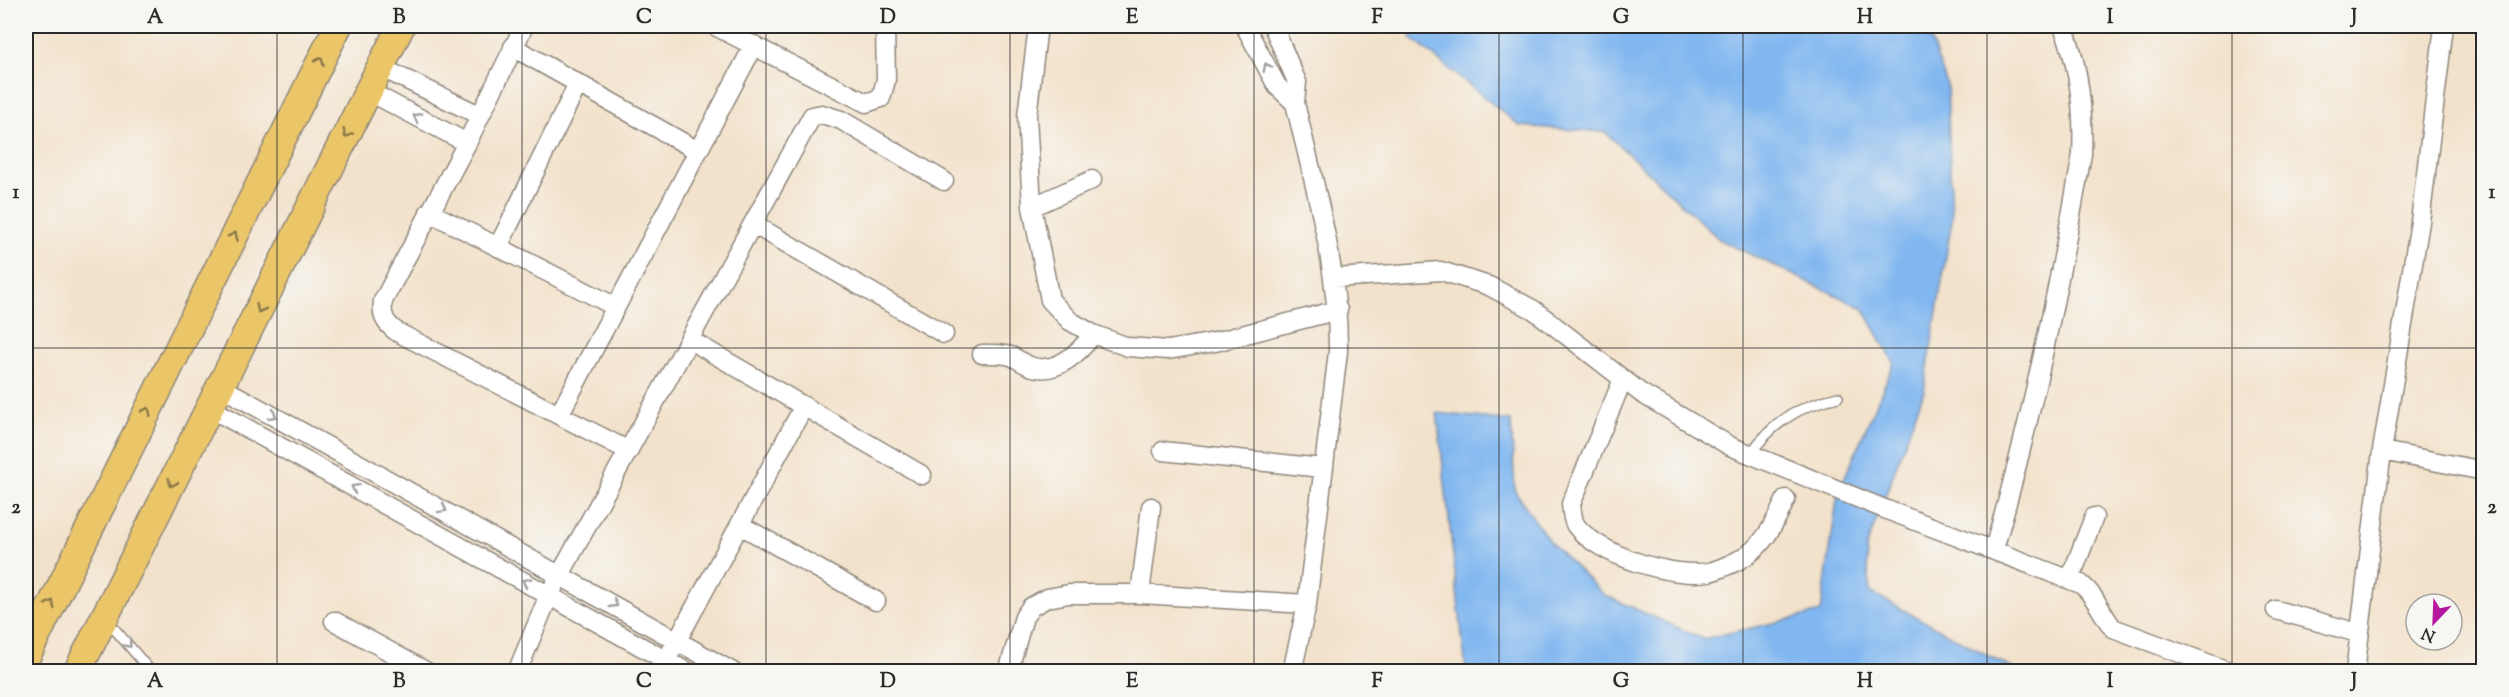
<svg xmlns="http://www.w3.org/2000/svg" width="2509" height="697" font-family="'Sorts Mill Goudy',serif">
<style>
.water{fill:#81b7f0;stroke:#56718e;stroke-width:1.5}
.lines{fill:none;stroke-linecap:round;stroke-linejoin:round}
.service-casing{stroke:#8f867b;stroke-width:12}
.minor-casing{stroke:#8f867b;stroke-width:21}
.primary-casing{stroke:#8f867b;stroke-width:30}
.service{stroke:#fff;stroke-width:9}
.minor{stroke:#fff;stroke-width:18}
.primary{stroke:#ebc669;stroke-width:27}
.oneway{stroke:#8b784a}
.oneway2{stroke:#a0a0a0}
.grid{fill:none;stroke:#2b2b2b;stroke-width:1.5;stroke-opacity:0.55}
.neatline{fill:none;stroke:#2b2b2b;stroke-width:2}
.grid-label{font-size:20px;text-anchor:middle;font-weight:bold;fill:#2b2b2b}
</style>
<rect width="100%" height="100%" fill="#f6f6f2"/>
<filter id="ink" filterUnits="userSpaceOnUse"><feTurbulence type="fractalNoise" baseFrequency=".0167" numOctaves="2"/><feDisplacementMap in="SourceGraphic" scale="12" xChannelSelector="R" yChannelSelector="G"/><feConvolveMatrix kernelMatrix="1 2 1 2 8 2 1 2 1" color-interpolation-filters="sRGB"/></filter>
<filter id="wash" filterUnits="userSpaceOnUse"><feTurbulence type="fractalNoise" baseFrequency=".008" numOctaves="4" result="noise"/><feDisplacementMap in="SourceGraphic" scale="24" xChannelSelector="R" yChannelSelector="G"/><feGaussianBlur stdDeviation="1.35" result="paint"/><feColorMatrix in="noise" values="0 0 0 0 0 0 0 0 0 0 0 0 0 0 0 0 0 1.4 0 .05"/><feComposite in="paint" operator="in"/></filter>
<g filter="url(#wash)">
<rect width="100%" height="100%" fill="#f3e2cb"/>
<path class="water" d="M1414,26H1926L1947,85L1952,220L1924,391L1866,548L1870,592L2017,671H1466L1437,413L1511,421L1515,491L1549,541L1604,595L1703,639L1821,612L1838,493L1894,363L1863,308L1720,240L1605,132L1520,126L1411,38Z"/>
</g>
<g filter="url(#ink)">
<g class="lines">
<g class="service-casing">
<path id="service" d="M1750,454C1774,422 1798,406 1838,397
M106,619L148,668L146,672"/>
</g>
<g class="minor-casing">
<path id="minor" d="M524,26L467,143L383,301C381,316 385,323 397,332L629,451
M715,26L866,103L881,98L886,80L885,26
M1038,26L1027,116L1032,207L1050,300L1070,321L1093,334L1128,347L1168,350L1215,342L1338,310
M1245,26L1277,86L1295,103
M1273,26L1297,82L1295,103C1314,185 1339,267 1338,352L1307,604L1292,672
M513,47L698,151
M380,67L479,115
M368,91L467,143
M1032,207L1092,180
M429,212L616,307
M753,224L944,334
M498,247L578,84
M1335,278L1441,271L1489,286L1534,310L1641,393L1730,446L1887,510L2081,584C2096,596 2101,613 2113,628L2231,672
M690,340L922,475
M982,354C991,354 1002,353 1011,356C1018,359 1025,365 1033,367C1057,374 1080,352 1093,334
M1623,379L1571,504C1572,511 1572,521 1577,527C1601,556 1672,578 1709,572C1718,570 1731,564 1739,560C1765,546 1774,524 1786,499
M221,387L733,672
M210,408L687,672
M559,415L754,45
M1163,451L1322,468
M2382,451L2484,471
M740,525L876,601
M1994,549C2032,419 2059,287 2082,154C2084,110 2079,66 2063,26
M2070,579L2094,517
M1140,594L1151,507
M2276,610L2358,633
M334,621L427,672
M517,672L549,595L812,116L822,114L841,120L944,181
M660,672L804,406
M1008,672L1024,617L1031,607L1047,598L1069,594H1140L1307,604
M2355,672L2382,451L2420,222L2444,26"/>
</g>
<g class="primary-casing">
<path id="primary" d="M26,657L338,26
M77,672L401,26"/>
</g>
<use href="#service" class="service"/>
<use href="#minor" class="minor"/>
<use href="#primary" class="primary"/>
</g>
<defs><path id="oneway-chevron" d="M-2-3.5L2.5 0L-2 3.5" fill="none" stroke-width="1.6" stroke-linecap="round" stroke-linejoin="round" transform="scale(1.5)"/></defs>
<g class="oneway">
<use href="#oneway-chevron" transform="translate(320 61) rotate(-64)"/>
<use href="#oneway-chevron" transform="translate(347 134) rotate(116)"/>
<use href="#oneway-chevron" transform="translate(234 236) rotate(-64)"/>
<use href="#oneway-chevron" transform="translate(260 309) rotate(116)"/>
<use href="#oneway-chevron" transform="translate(147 411) rotate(-64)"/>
<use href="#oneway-chevron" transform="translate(172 483) rotate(117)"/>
<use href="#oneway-chevron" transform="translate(51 604) rotate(-64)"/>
</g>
<g class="oneway2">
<use href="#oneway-chevron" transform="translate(1267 67) rotate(-117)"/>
<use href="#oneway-chevron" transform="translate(417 117) rotate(-152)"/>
<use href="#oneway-chevron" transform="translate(273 415) rotate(29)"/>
<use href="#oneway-chevron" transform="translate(355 488) rotate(-151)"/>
<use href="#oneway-chevron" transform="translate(443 509) rotate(29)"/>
<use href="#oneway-chevron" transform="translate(526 582) rotate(-151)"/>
<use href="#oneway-chevron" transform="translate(614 604) rotate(30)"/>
<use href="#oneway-chevron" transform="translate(128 644) rotate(50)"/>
</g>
</g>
<path class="grid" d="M277,26V672M522,26V672M766,26V672M1010,26V672M1254,26V672M1499,26V672M1743,26V672M1987,26V672M2232,26V672M26,348H2484"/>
<rect width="2509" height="697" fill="none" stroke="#f6f6f2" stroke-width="66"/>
<g transform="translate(2434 622) rotate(203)"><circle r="28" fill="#f6f6f2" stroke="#a5a5a2" stroke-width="1.5"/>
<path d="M0-4.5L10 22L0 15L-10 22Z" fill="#b5179e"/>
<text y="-9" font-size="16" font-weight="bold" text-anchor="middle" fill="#2b2b2b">N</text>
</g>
<rect x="33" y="33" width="2443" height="631" class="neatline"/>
<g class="grid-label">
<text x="155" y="23">A</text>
<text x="399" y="23">B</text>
<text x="644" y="23">C</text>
<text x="888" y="23">D</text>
<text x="1132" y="23">E</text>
<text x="1377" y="23">F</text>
<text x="1621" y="23">G</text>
<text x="1865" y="23">H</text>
<text x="2110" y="23">I</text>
<text x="2354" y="23">J</text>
<text x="16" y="198">1</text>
<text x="2492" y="198">1</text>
<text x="16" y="513">2</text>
<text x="2492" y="513">2</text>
<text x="155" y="687">A</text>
<text x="399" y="687">B</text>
<text x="644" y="687">C</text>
<text x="888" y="687">D</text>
<text x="1132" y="687">E</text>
<text x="1377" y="687">F</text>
<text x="1621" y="687">G</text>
<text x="1865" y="687">H</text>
<text x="2110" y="687">I</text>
<text x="2354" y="687">J</text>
</g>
</svg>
